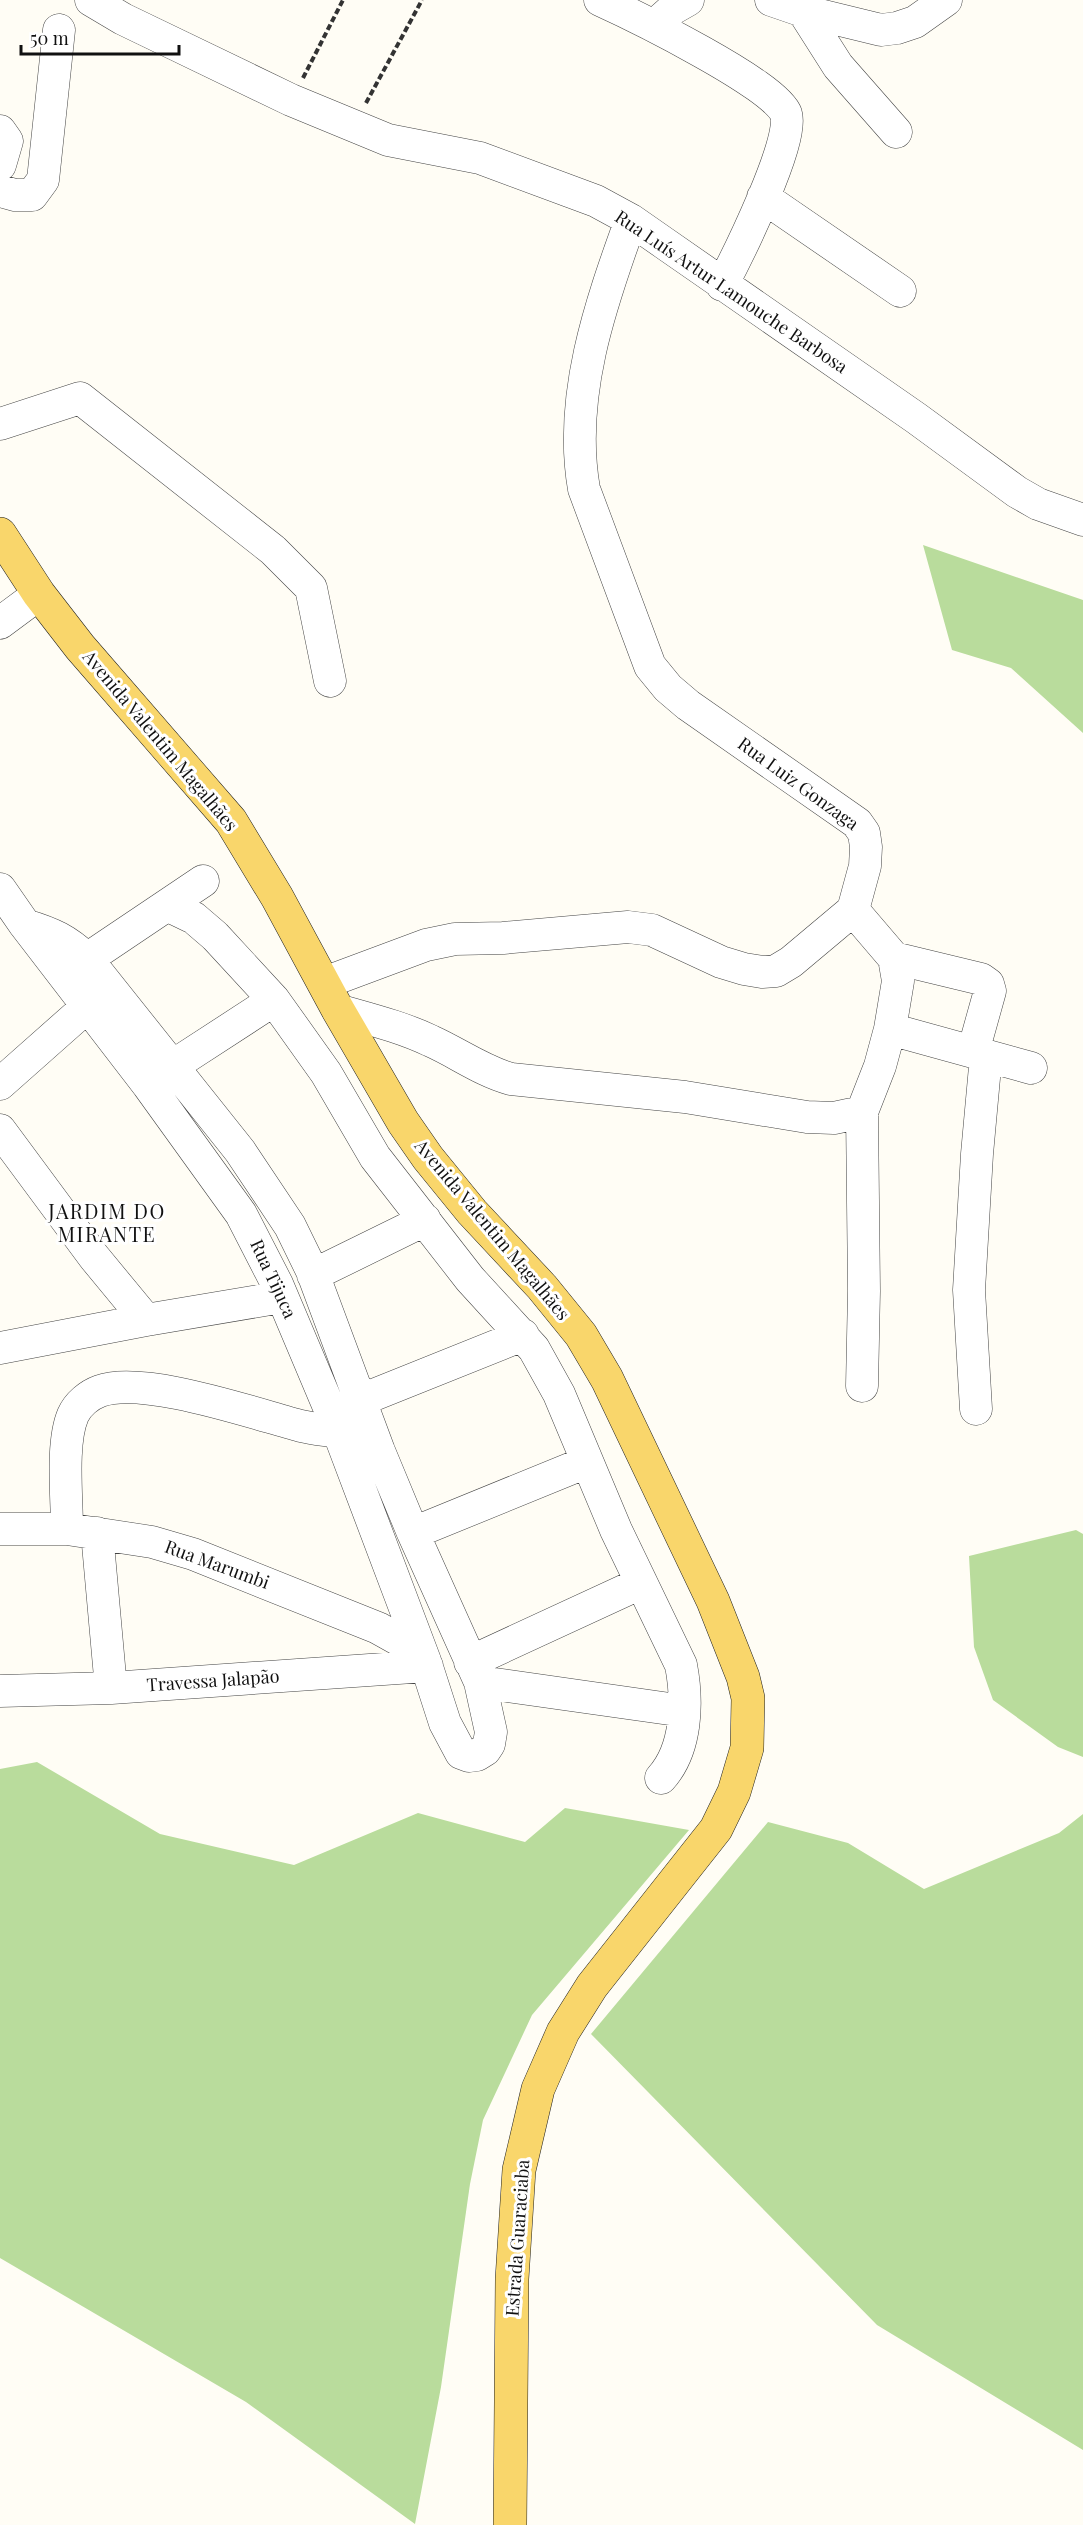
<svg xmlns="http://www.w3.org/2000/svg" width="1083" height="2525" font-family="'Playfair Display',serif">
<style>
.forest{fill:#b9dc9c}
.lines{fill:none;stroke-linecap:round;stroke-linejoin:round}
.minor-casing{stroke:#444;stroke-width:33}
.major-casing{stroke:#222;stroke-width:34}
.path{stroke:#333;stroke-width:4;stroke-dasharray:6 3;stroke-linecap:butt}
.minor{stroke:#fff;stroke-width:32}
.major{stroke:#f9d66b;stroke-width:33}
.labels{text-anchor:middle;stroke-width:6;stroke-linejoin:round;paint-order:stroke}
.street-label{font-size:18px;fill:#111;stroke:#fff}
.neighbourhood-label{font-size:20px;letter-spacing:1.5px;fill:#111;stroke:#fff}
</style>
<rect width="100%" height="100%" fill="#fffdf5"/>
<path class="forest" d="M923,545L1083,600V733L1011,668L952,650Z
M1076,1530L1083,1534V1757L1058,1747L993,1700L974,1647L969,1556Z
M37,1762L160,1834L294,1865L418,1813L525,1842L565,1808L689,1830L532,2015L483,2120L470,2184L441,2387L415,2524L246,2402L0,2258V1769Z
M1083,1814V2450L877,2325L591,2034L768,1822L848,1843L924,1889L1059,1833Z"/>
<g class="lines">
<g class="minor-casing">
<path id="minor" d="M91,0L123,19L291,100L388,140L480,158L596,201L631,220L664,243L916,418L1017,492L1038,504L1083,520
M600,0C633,15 776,85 786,114C795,140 737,257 722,285
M771,0L803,11L881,30L897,28L915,22L946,0
M803,11L838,66L896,132
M655,25L674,8L688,0
M0,131L7,141L0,165
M0,191L15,195H32L43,180L59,30
M763,197L900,291
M0,424L80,398L273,550L311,588L330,681
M0,623L39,594
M0,889L25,925L148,1085L241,1214L277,1284L331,1412L425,1661L445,1723L461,1753L469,1756L477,1755L485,1750L489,1744L491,1732L480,1682L413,1533L379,1451L312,1271L290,1226L240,1151L87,959C67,940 52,933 25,925
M169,906L194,918L215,936L274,1000L326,1073L375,1157L470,1279L534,1349L559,1394L616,1530L681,1665C688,1702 687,1749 661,1778
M853,910L894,958L898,981L890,1029L880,1066L862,1112L864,1291L862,1386
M894,958L981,979L988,984L990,991L973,1052
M87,959L203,881
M324,983L426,945L455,939L503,938L628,927L652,930L721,962L744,969L762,972L776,971L791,962L853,910L865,866L866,847L864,833L857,823L688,705L668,688L650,666L584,489C568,398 600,305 631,220
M338,1010C369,1019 402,1027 431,1041C458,1053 482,1071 511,1079L685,1097L807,1117L834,1118L862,1112
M890,1029L1031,1068
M174,1065L274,1000
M0,1084L88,1006
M0,1130L94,1257L146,1320
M313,1275L425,1220
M0,1348L146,1320L282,1297
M361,1400L523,1335
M976,1409L969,1290L977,1154L986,1056
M0,1529H67L152,1542L193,1554L378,1628L421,1652
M67,1529C67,1497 61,1443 73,1415C78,1404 89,1395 100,1391C143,1375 255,1414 301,1426C313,1429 326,1430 338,1432
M97,1533L111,1688
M413,1533L587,1462
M470,1662L641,1583
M480,1682L684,1711
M0,1691L111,1688L427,1666"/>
</g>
<g class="major-casing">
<path id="major" d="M0,534L39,594L80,647L231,821L277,897L338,1010L403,1122L428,1158L472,1212L542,1287L581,1335L607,1379L713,1601L743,1677L748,1698L747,1748L734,1792L716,1829L592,1986L563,2032L538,2089L519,2170L512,2279L510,2525"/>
</g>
<path class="path" d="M303,78L343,0
M366,103L422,0"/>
<use href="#minor" class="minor"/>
<use href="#major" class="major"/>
</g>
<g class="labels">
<g class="street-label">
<text transform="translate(731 292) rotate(34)" y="6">Rua Luís Artur Lamouche Barbosa</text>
<text transform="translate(160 741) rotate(50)" y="6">Avenida Valentim Magalhães</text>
<text transform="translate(798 784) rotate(36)" y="6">Rua Luiz Gonzaga</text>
<text transform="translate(492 1230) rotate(50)" y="6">Avenida Valentim Magalhães</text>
<text transform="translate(273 1279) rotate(65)" y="6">Rua Tijuca</text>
<text transform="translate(217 1565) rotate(20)" y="6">Rua Marumbi</text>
<text transform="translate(213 1681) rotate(-4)" y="6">Travessa Jalapão</text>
<text transform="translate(518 2238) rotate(-86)" y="6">Estrada Guaraciaba</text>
</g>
<g class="neighbourhood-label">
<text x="107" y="1219">JARDIM DO<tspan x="107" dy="23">MIRANTE</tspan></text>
</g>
</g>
<path d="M21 45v9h158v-9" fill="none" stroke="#111111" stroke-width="3"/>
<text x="30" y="45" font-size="18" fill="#111111" stroke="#ffffff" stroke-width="4.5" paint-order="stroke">50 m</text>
</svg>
